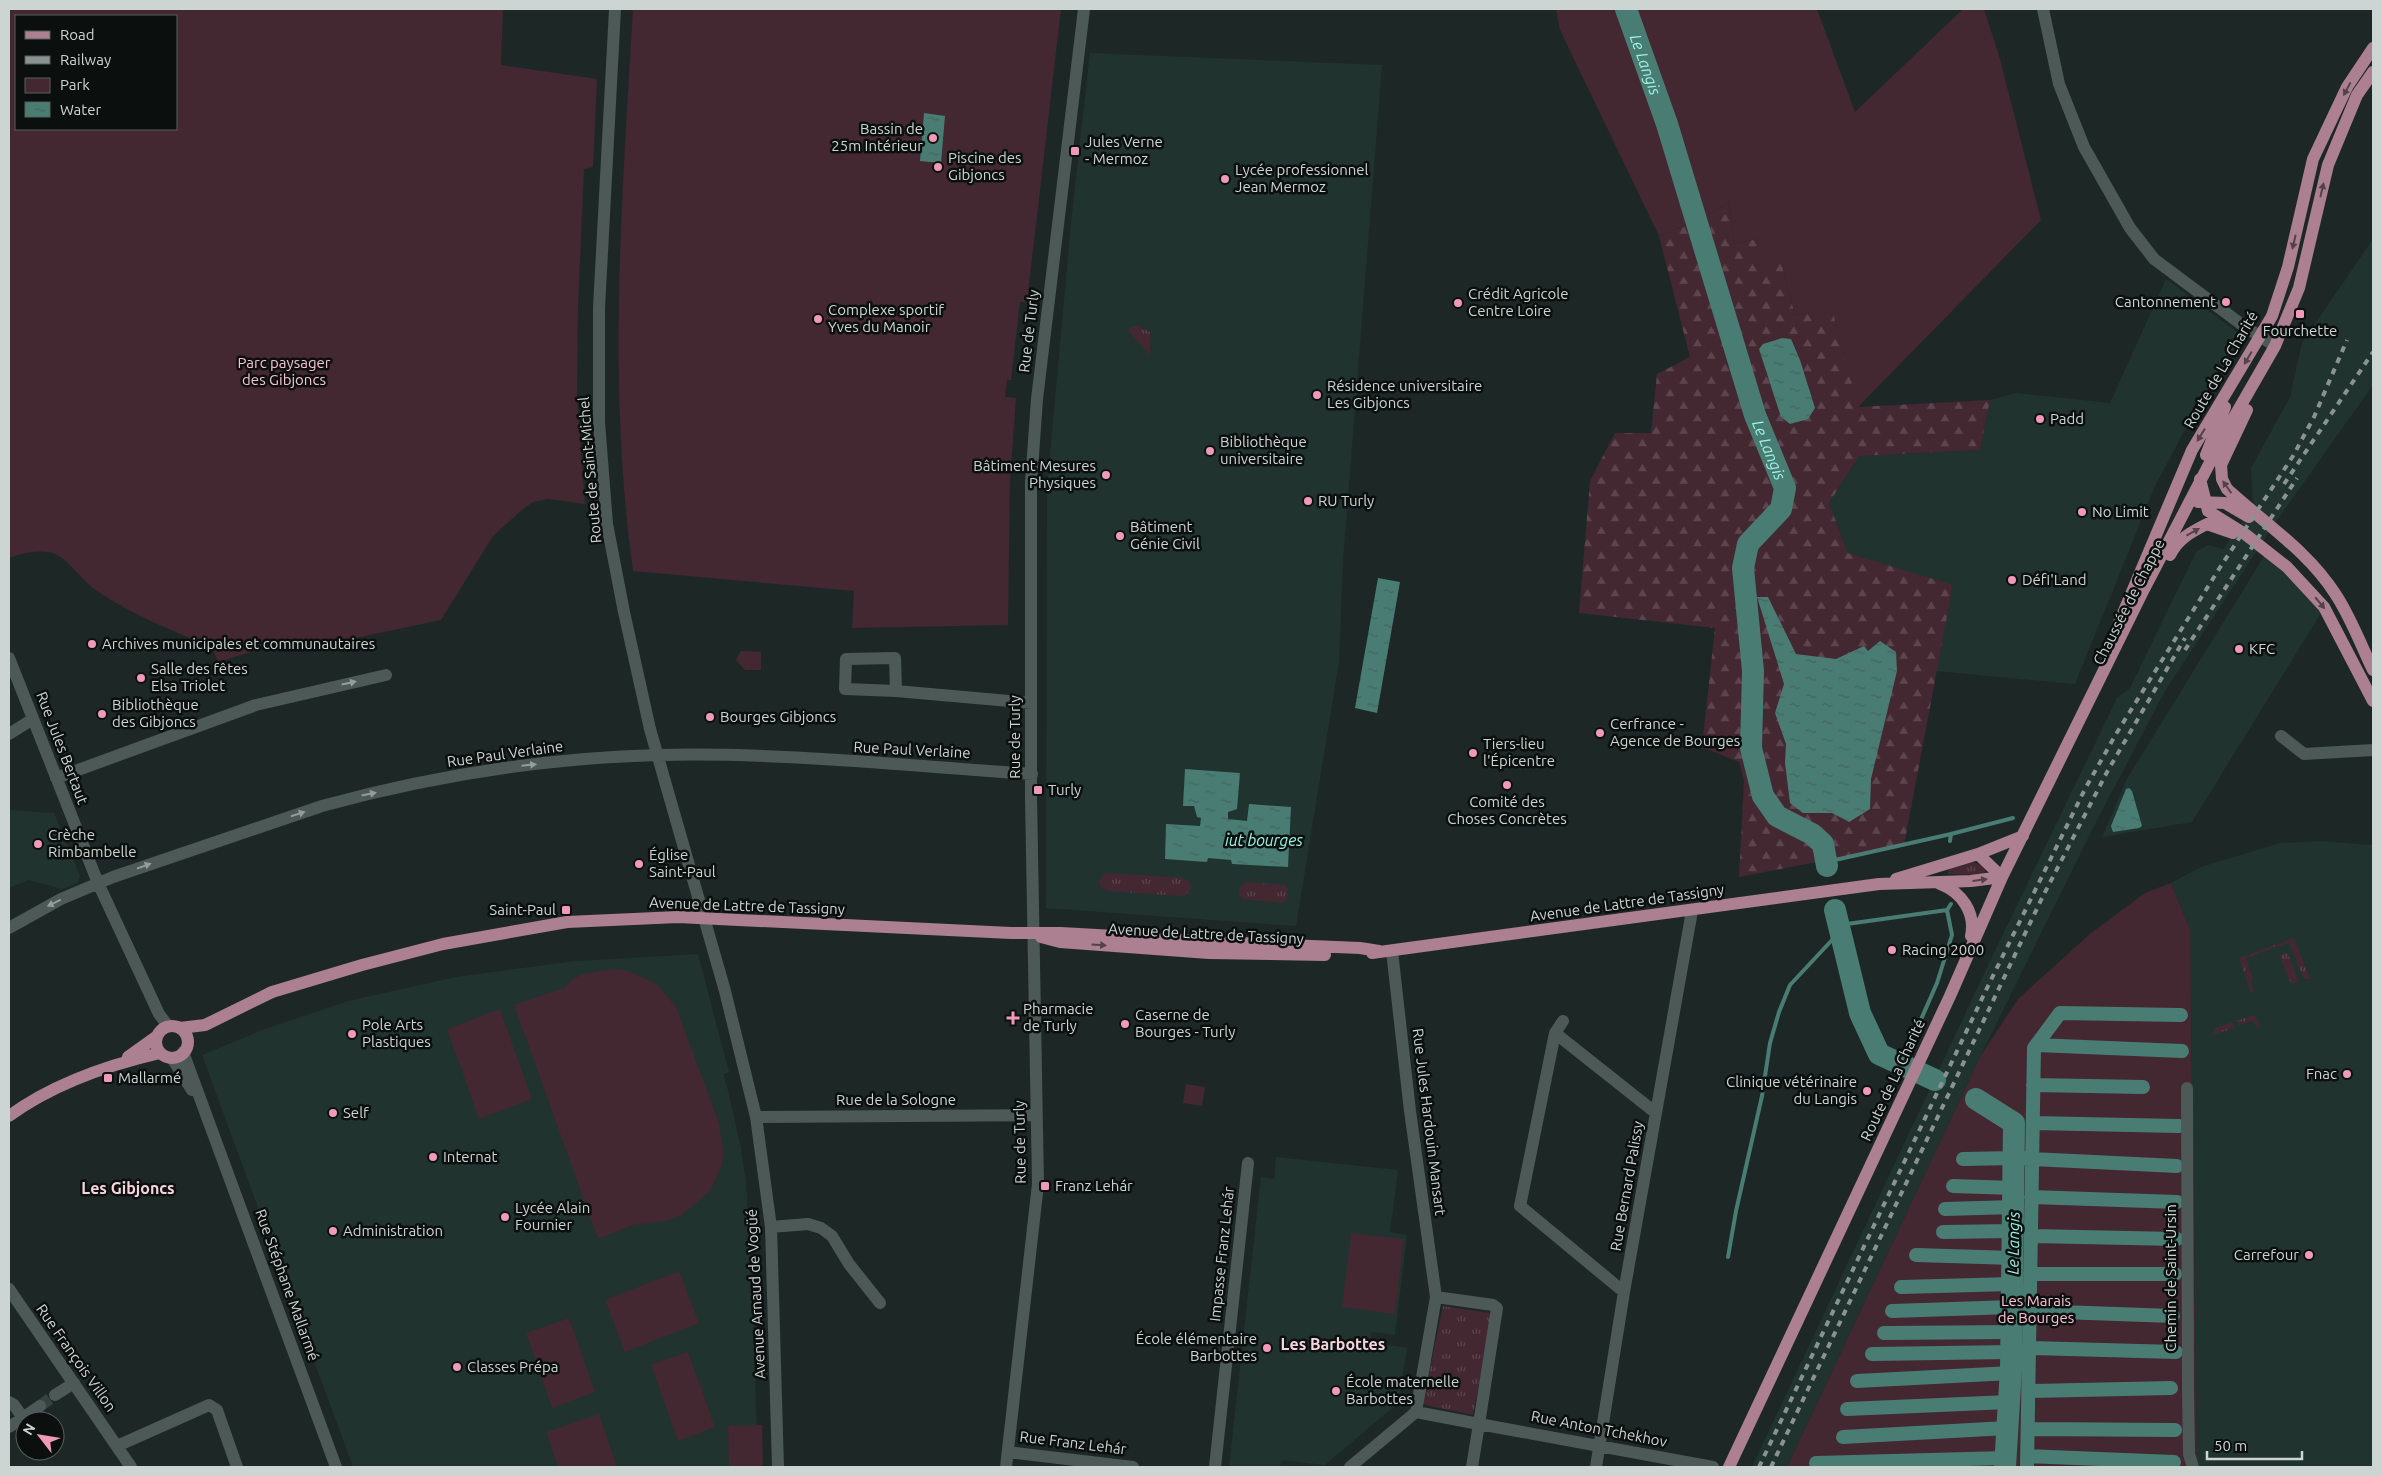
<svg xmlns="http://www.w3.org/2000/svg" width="2382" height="1476" font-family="Ubuntu,sans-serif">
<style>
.built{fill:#20332f}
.grass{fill:url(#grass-tufts)}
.forest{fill:url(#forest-firs)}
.green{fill:#432731;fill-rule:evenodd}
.water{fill:url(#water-ripples)}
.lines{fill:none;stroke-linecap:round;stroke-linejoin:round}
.stream{stroke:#497c73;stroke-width:4}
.canal{stroke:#497c73;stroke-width:14}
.river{stroke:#497c73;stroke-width:22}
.minor-tunnel{stroke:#374240;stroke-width:12;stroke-dasharray:12 6;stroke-linecap:butt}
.minor{stroke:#4c5956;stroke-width:12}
.major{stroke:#ac8090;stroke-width:12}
.rail{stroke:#8a9391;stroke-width:4;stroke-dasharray:6 6;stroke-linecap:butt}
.oneway{fill:#534249}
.oneway2{fill:#939d9b}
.poi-dot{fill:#f09ab7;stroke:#0b100f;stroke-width:2}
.labels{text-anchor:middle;stroke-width:5;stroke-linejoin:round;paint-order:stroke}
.poi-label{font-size:15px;fill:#cdd5d3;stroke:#0b100f;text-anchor:start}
.street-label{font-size:15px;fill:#cdd5d3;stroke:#0b100f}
.park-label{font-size:15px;fill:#fac1d3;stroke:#0b100f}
.water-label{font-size:16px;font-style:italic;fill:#9cf3e3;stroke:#0b100f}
.neighbourhood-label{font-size:16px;font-weight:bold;fill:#f6d4de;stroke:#0b100f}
</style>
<defs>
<pattern id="grass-tufts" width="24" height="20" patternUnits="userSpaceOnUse" patternTransform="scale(1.25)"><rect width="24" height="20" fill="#432731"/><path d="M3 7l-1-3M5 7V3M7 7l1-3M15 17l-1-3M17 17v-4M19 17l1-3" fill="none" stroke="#5d454e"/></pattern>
<pattern id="forest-firs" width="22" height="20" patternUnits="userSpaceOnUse" patternTransform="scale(1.25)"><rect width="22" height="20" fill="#432731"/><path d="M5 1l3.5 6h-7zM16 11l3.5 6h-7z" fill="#5d454e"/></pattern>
<pattern id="water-ripples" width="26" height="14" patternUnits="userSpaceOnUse" patternTransform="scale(1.25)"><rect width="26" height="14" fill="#497c73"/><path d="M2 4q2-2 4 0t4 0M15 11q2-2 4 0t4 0" fill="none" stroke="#45645e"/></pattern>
</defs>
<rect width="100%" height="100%" fill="#1d2826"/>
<path class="built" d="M1090,53L1382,65L1343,561L1339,662L1296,926L1046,908L1047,488L1072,213Z
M2373,239V385L2275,523L2165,691L2093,828L1981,1055L1787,1467H1752L1990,961L2117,698L2130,688L2196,552L2208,545L2223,549L2253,506L2251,468L2290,397L2302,343Z
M2166,279L2245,338L2195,411L2155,486L2075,684L1936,671L1953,586L1848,553L1829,503L1859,456L1980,450L1990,400L2016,393L2110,403Z
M2266,553L2324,607L2316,621L2192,822L2102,837L2127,779Z
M9,810L54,813L80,876L78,883L62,889L29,880L9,888Z
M2321,841L2373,845V1467H2197L2190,929L2171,883L2201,867L2280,843Z
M698,954L729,1072L724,1074L740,1143L746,1182L751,1253L758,1467H353L202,1055L265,1029L348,1001L456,977L576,961Z
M1276,1157L1398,1170L1390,1232L1407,1235L1395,1335L1371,1332L1370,1342L1407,1348L1398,1403L1325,1465L1281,1460L1280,1467H1229L1261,1177L1274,1179Z"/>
<path class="grass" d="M1138,326L1150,332V355L1129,332L1130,327Z
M1968,861L1982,865L1986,869L1984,875L1948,874L1949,866Z
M1108,873L1183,878L1190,882L1191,889L1186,895L1182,896L1107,891L1100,886L1099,881L1104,874Z
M1247,882L1285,885L1288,889L1287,900L1282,903L1242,899L1239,895V888Z
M2294,938L2310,979H2304L2289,943L2246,958L2253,979L2251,982L2254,992L2251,993L2239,958Z
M2284,953L2288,954L2299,982L2291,984L2280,957Z
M2254,1015L2260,1024L2258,1029L2253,1021L2238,1025L2237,1021Z
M2232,1022L2234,1028L2212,1035L2215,1029Z
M1443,1306L1489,1313L1492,1315L1473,1415L1425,1405L1423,1402Z"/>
<path class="forest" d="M1729,203L1734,244L1756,239L1781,260L1795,315L1832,308L1859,407L1990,400L1980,450L1859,456L1829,503L1848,553L1953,585L1904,845L1739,877L1744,781L1739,762L1702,747L1715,628L1579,613L1590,481L1615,433H1651L1657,374L1690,357L1659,236L1700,219Z"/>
<path class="green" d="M9,9H503L501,65L597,79L593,167L584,169L578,306L577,399L585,504L548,499L533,502L523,509L493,536L441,620L299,650L296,638L218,662L213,648C173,631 133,615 97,591C82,581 72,563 57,555C44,548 22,553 9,558ZM16,16H176V129H16Z
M633,9H1061L1027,302H1020L1011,380H1007L1005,397L1016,398L1010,480L1008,625L852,628L854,591L633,571C607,384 622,196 633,9Z
M1556,9H1817L1855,112L1963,9H1984L2000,59L2041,220L1858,407L1832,309L1795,315L1781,260L1762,263L1756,239L1734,244L1729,203L1700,219L1659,236L1560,30Z
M741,651L761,652V670H745L736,660Z
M2171,883L2190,929L2197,1467H1787L1981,1055L2018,999L2091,933L2145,893Z
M613,969L629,971L657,984L676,1007L719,1123L723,1150L722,1165L710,1191L682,1215L666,1221L633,1225L598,1239L514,1005L564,988L573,979L583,974Z
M500,1009L532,1099L479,1119L447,1029Z
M1186,1084L1205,1087L1202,1106L1183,1103Z
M1351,1233L1404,1239L1395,1314L1342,1307Z
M679,1271L699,1323L625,1352L605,1300Z
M569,1318L595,1392L552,1408L526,1333Z
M688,1352L715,1427L678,1441L651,1365Z
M599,1414L617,1467H558L546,1432Z
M762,1425L763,1467H729L728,1426Z"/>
<path class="water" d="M924,113L945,116L941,163L920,161Z
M1782,338L1791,339L1800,360L1815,408L1808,419L1790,424L1781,417L1759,349L1763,344Z
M1378,578L1400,582L1377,713L1355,708Z
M1757,597H1768L1796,654L1836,659L1864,646L1868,651L1880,641L1896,652L1897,671L1871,779L1870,809L1849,822L1832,813H1803L1790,803L1785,763L1786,744L1775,713L1784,684Z
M1185,769L1240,773L1237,809L1228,812V819L1247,821L1249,804L1291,807L1288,867L1232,864L1231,860L1208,858L1207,862L1165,859L1166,824L1200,826L1201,818L1197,817L1194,806H1183Z
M2129,788L2132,791L2142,826L2139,828L2113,832L2111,826L2126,789Z"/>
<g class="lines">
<path class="stream" d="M1951,834L2013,818
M1826,862L1951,834L1950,841
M1901,1065L1937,983L1952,935L1947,910L1951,904
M1728,1257L1736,1211L1762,1096L1770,1043L1779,1012L1790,985L1847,924L1947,910"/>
<path class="canal" d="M2036,1045L2182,1051
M2033,1085L2143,1087
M2033,1123L2179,1126
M1963,1159L2014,1158L2177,1166
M1953,1186L2014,1188
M2031,1197L2177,1202
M1945,1209L2014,1207
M1943,1232L2013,1231
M2031,1236L2177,1239
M1916,1255L2013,1258
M2030,1274H2175
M1901,1287L2012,1284
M1892,1311L2012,1307
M2030,1311L2173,1316
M1884,1333L2012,1332
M2029,1348L2176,1352
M1872,1354L2011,1352
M1857,1381L2011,1373
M2029,1391L2171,1388
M1847,1409L2009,1402
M2028,1429L2175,1430
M1843,1437L2007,1428
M2027,1456L2174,1462
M1816,1463L2005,1458
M2027,1467L2034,1048L2060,1013L2181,1015"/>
<g class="river">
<path id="s1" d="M1626,9L1667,124L1755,415L1785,488L1781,509L1748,544L1743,568L1753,671L1751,748L1763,796L1777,816L1812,834L1823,844L1827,866"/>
<path d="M1835,910L1860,1013L1879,1054L1935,1080"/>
<path d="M1976,1099L2014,1123L2011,1369L2005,1467"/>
</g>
<path class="minor-tunnel" d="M40,1406L55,1395"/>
<path class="minor" d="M615,9L599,308V422L607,524L624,612L650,729L725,991L756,1117L771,1227L778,1467
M2043,9L2059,84L2084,147L2130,228L2154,259L2241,324L2275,346
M9,658L98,883L159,1014L168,1026
M896,691L895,658L846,659L845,689L896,691L1031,703
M9,734L33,719
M2281,736L2304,754L2373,750
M56,778L256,705L386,675
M9,928L61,899L113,877L322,806C431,776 545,758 658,755C782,752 908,766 1032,774
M1392,951L1410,1111L1436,1297L1416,1412L1479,1424L1497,1308L1493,1305L1436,1297
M1555,1033L1563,1021
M183,1052L336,1467
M172,1058L192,1090
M2187,1088L2188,1391L2189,1454L2193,1467
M756,1117L1036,1115
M771,1227L808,1224L821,1228L832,1236L849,1264L880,1303
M9,1289L131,1467
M1624,1292L1520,1206L1555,1033L1656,1113
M55,1395L74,1383
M9,1402L14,1405L23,1418L9,1427
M23,1418L40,1406
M117,1446L209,1405L217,1410L237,1467
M1008,1452L1133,1467
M1006,1467L1038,1184L1031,797V483L1037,399L1084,9
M1215,1467L1248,1163
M1350,1467L1416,1412
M1472,1467L1479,1424L1713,1467
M1596,1467L1624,1292L1692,911"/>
<path class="major" d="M2247,410L2221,465L2222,479L2227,489C2264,523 2308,551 2336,595C2351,618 2361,645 2373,670
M2206,455L2225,407
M2200,479L2208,511L2245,534L2287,567L2324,607L2373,701
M2198,502L2225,503L2249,517
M2170,555C2178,539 2191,532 2207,524L2233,533
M2118,625L2192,450L2272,316L2288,267L2313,159L2347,87L2373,48
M1978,854L2002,877
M1896,879L1978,854L2023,836
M1940,884C1961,892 1976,912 1971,936
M1041,937L1060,942L1209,953L1325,955
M1372,953L1879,884L1971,881L2002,877
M156 1042a16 16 0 1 1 32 0a16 16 0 1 1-32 0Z
M180,1028L205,1025L272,992L362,965L443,944L567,922L678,917L1011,933H1061L1239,943L1360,948L1379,951
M128,1057L156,1037
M9,1116C53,1084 108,1065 160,1053
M1729,1467L1950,996L2002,877L2142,593L2229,426L2275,346L2299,288L2328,165L2357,95L2373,72"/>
<path class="rail" d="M2284,484L2373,352
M2185,650L2297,478
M1759,1467L1988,986L2085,789L2116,734L2219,569L2293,456L2314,417L2347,340
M1771,1467L2042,898L2107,772L2185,638"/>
</g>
<defs><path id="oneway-solid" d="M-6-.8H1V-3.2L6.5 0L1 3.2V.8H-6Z" transform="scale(1.25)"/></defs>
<g class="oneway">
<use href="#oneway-solid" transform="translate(2347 89) rotate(118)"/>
<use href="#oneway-solid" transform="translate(2322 190) rotate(-77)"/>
<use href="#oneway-solid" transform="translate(2294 242) rotate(103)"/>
<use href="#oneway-solid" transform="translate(2248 358) rotate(120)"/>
<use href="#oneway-solid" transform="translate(2201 435) rotate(122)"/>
<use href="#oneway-solid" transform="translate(2227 487) rotate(-125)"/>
<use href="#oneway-solid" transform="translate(2193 532) rotate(-29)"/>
<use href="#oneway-solid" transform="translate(2320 603) rotate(50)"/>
<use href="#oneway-solid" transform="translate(1980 880) rotate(-7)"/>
<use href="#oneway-solid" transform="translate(1099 945) rotate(4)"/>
</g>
<g class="oneway2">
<use href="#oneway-solid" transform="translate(349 683) rotate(-12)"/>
<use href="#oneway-solid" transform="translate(529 765) rotate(-6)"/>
<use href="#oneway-solid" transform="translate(369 794) rotate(-11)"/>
<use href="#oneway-solid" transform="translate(298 814) rotate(-18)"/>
<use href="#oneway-solid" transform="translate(144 866) rotate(-20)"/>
<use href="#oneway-solid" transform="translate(54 903) rotate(154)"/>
</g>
<g class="poi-dot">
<circle cx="933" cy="138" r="5"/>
<rect x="1070" y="146" width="10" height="10" rx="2.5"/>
<circle cx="938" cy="167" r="5"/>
<circle cx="1225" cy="179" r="5"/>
<circle cx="2226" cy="302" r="5"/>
<circle cx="1458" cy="303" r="5"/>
<rect x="2295" y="309" width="10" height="10" rx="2.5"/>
<circle cx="818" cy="319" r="5"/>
<circle cx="1317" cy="395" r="5"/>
<circle cx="2040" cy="419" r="5"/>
<circle cx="1210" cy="451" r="5"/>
<circle cx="1106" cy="475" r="5"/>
<circle cx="1308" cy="501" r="5"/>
<circle cx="2082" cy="512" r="5"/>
<circle cx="1120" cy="536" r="5"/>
<circle cx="2012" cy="580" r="5"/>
<circle cx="92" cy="644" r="5"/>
<circle cx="2239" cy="649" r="5"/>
<circle cx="141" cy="678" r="5"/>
<circle cx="102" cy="714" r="5"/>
<circle cx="710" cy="717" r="5"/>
<circle cx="1600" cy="733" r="5"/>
<circle cx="1473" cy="753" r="5"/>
<circle cx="1507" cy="785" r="5"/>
<rect x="1033" y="785" width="10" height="10" rx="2.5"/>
<circle cx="38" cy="844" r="5"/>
<circle cx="639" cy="864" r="5"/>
<rect x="561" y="905" width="10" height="10" rx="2.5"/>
<circle cx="1892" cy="950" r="5"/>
<path d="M1010.5 1010.5h5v5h5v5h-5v5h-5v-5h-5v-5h5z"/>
<circle cx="1125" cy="1024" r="5"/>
<circle cx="352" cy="1034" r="5"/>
<circle cx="2347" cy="1074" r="5"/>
<rect x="103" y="1073" width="10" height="10" rx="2.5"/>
<circle cx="1867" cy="1091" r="5"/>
<circle cx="333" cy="1113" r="5"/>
<circle cx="433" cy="1157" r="5"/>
<rect x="1040" y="1181" width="10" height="10" rx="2.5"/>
<circle cx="505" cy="1217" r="5"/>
<circle cx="333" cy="1231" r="5"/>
<circle cx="2309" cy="1255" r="5"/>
<circle cx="1267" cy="1348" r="5"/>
<circle cx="457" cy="1367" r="5"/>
<circle cx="1336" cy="1391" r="5"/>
</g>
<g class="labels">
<g class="poi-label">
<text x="923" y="134" text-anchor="end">Bassin de<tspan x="923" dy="17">25m Intérieur</tspan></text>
<text x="1085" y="147">Jules Verne<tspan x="1085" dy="17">- Mermoz</tspan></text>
<text x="948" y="163">Piscine des<tspan x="948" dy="17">Gibjoncs</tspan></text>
<text x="1235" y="175">Lycée professionnel<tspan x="1235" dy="17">Jean Mermoz</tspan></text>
<text x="1468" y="299">Crédit Agricole<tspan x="1468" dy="17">Centre Loire</tspan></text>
<text x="2216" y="307" text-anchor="end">Cantonnement</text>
<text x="828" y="315">Complexe sportif<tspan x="828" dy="17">Yves du Manoir</tspan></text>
<text x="2300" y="336" text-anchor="middle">Fourchette</text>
<text x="1327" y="391">Résidence universitaire<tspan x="1327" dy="17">Les Gibjoncs</tspan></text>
<text x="2050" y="424">Padd</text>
<text x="1220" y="447">Bibliothèque<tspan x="1220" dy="17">universitaire</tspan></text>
<text x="1096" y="471" text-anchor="end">Bâtiment Mesures<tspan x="1096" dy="17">Physiques</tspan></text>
<text x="1318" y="506">RU Turly</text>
<text x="2092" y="517">No Limit</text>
<text x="1130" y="532">Bâtiment<tspan x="1130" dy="17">Génie Civil</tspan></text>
<text x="2022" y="585">Défi'Land</text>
<text x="102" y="649">Archives municipales et communautaires</text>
<text x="2249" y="654">KFC</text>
<text x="151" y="674">Salle des fêtes<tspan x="151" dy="17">Elsa Triolet</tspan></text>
<text x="112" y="710">Bibliothèque<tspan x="112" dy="17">des Gibjoncs</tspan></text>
<text x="720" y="722">Bourges Gibjoncs</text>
<text x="1610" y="729">Cerfrance -<tspan x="1610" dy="17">Agence de Bourges</tspan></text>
<text x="1483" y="749">Tiers-lieu<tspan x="1483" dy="17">l'Épicentre</tspan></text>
<text x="1048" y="795">Turly</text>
<text x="1507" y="807" text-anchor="middle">Comité des<tspan x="1507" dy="17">Choses Concrètes</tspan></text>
<text x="48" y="840">Crèche<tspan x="48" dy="17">Rimbambelle</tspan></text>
<text x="649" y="860">Église<tspan x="649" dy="17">Saint-Paul</tspan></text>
<text x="556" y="915" text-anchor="end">Saint-Paul</text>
<text x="1902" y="955">Racing 2000</text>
<text x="1023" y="1014">Pharmacie<tspan x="1023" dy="17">de Turly</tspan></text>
<text x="1135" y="1020">Caserne de<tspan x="1135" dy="17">Bourges - Turly</tspan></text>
<text x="362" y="1030">Pole Arts<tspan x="362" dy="17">Plastiques</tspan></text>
<text x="2337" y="1079" text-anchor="end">Fnac</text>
<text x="118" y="1083">Mallarmé</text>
<text x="1857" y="1087" text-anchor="end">Clinique vétérinaire<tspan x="1857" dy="17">du Langis</tspan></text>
<text x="343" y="1118">Self</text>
<text x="443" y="1162">Internat</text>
<text x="1055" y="1191">Franz Lehár</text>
<text x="515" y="1213">Lycée Alain<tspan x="515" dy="17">Fournier</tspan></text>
<text x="343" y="1236">Administration</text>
<text x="2299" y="1260" text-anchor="end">Carrefour</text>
<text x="1257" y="1344" text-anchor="end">École élémentaire<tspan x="1257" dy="17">Barbottes</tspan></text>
<text x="467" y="1372">Classes Prépa</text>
<text x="1346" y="1387">École maternelle<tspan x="1346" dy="17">Barbottes</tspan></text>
</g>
<g class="street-label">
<text transform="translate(1029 331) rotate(-83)" y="5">Rue de Turly</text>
<text transform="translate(2221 370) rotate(-60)" y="5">Route de La Charité</text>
<text transform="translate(590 470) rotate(-95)" y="5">Route de Saint-Michel</text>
<text transform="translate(2129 602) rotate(-63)" y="5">Chaussée de Chappe</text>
<text transform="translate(1015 737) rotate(-90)" y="5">Rue de Turly</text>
<text transform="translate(62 748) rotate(69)" y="5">Rue Jules Bertaut</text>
<text transform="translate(912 750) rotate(3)" y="5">Rue Paul Verlaine</text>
<text transform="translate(505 754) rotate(-8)" y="5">Rue Paul Verlaine</text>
<text transform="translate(1627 903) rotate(-8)" y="5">Avenue de Lattre de Tassigny</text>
<text transform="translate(747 906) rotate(2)" y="5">Avenue de Lattre de Tassigny</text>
<text transform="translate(1206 934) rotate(3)" y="5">Avenue de Lattre de Tassigny</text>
<text transform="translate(1893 1080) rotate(-65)" y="5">Route de La Charité</text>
<text x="896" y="1105">Rue de la Sologne</text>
<text transform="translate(1429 1122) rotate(83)" y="5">Rue Jules Hardouin Mansart</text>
<text transform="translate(1020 1142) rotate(-91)" y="5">Rue de Turly</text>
<text transform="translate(1627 1186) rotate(-80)" y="5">Rue Bernard Palissy</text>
<text transform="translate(1222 1254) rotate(-84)" y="5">Impasse Franz Lehár</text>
<text transform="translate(2171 1278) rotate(-90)" y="5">Chemin de Saint-Ursin</text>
<text transform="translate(287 1285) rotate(70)" y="5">Rue Stéphane Mallarmé</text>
<text transform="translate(756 1294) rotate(-93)" y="5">Avenue Arnaud de Vogüé</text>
<text transform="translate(76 1358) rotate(55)" y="5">Rue François Villon</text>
<text transform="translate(1599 1429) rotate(11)" y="5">Rue Anton Tchekhov</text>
<text transform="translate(1073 1443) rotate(7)" y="5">Rue Franz Lehár</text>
</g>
<g class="park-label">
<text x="284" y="368">Parc paysager<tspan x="284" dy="17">des Gibjoncs</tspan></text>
<text x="2036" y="1306">Les Marais<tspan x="2036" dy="17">de Bourges</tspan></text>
</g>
<g class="water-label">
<text dy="6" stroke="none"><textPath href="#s1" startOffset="59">Le Langis</textPath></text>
<text dy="6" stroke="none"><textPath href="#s1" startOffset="464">Le Langis</textPath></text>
<text x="1264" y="846">iut bourges</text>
<text transform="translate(2013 1243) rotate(-89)" y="6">Le Langis</text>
</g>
<g class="neighbourhood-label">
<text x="128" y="1194">Les Gibjoncs</text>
<text x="1333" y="1350">Les Barbottes</text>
</g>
</g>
<rect width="2382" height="1476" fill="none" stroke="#cdd5d3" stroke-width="20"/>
<rect x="15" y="15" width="162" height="115" fill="#0b100f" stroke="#595f5d"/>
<rect x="25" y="31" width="25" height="8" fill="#ac8090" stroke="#595f5d"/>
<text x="60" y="40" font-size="15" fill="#cdd5d3">Road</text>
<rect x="25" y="56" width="25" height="8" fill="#8a9391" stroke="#595f5d"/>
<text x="60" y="65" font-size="15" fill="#cdd5d3">Railway</text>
<rect x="25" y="78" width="25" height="15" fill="#432731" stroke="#595f5d"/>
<text x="60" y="90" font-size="15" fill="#cdd5d3">Park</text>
<rect x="25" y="102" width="25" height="15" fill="url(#water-ripples)" stroke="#595f5d"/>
<text x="60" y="115" font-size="15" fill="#cdd5d3">Water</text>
<g transform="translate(40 1436) rotate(301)"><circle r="24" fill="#0b100f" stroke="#595f5d"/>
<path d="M0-4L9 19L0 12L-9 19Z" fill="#f09ab7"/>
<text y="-8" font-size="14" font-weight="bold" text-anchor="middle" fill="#cdd5d3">N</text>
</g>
<path d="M2207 1451v8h95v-8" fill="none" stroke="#cdd5d3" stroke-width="2.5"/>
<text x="2214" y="1451" font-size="15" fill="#cdd5d3" stroke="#0b100f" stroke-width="4" paint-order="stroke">50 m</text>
</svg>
